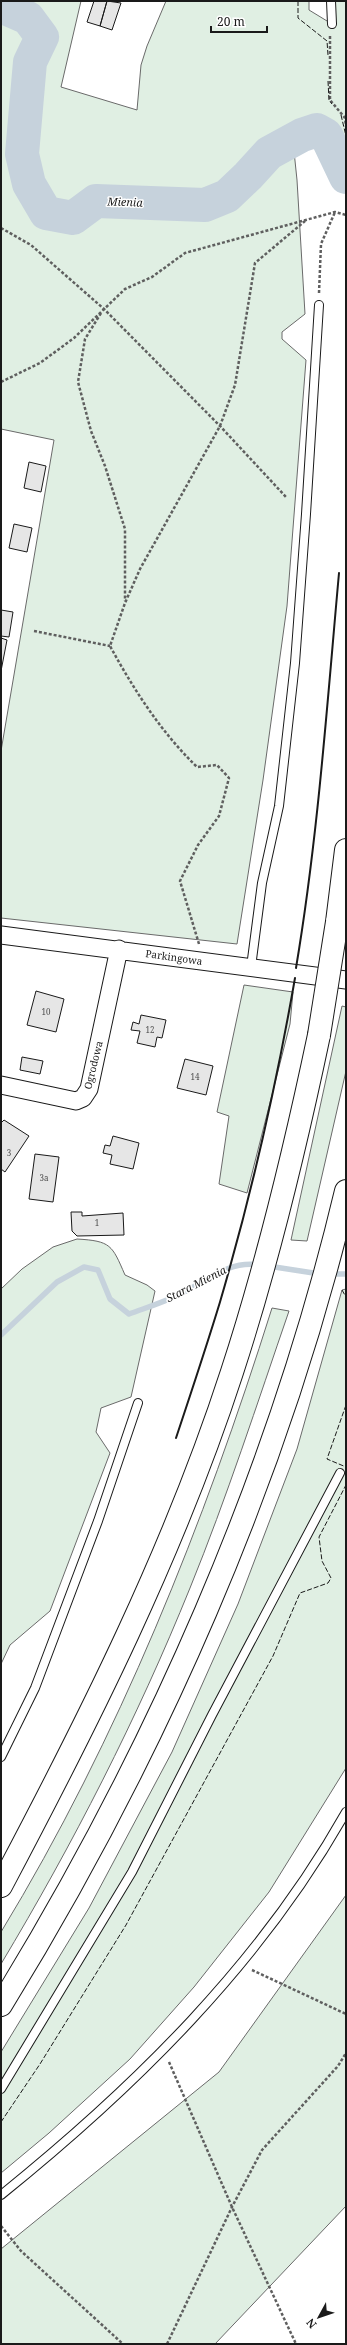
<svg xmlns="http://www.w3.org/2000/svg" width="347" height="2345" font-family="'Noto Serif',serif">
<style>
.green{fill:#e0efe3;stroke:#6a6a6a}
.lines{fill:none;stroke-linecap:round;stroke-linejoin:round}
.stream{stroke:#c6d2dc;stroke-width:5.5}
.river{stroke:#c6d2dc;stroke-width:34}
.building{fill:#e6e6e6;stroke:#1a1a1a}
.service-casing{stroke:#1a1a1a;stroke-width:10}
.minor-casing{stroke:#1a1a1a;stroke-width:19}
.motorway-casing{stroke:#1a1a1a;stroke-width:24}
.path{stroke:#5f5f5f;stroke-width:2.5;stroke-dasharray:3 2;stroke-linecap:butt}
.service{stroke:#fff;stroke-width:8}
.minor{stroke:#fff;stroke-width:17}
.motorway{stroke:#fff;stroke-width:22}
.motorway-bridge-casing{stroke:#1a1a1a;stroke-width:24;stroke-linecap:butt}
.motorway-bridge{stroke:#fff;stroke-width:22}
.fence{stroke:#1a1a1a;stroke-width:1;stroke-dasharray:5 2;stroke-linecap:butt}
.wall{stroke:#1a1a1a;stroke-width:2}
.labels{text-anchor:middle;stroke-width:3;stroke-linejoin:round;paint-order:stroke}
.number-label{font-size:8px;fill:#4d4d4d}
.street-label{font-size:10px;fill:#1a1a1a;stroke:#fff}
.water-label{font-size:11px;font-style:italic;fill:#1a1a1a;stroke:#fff}
</style>
<rect width="100%" height="100%" fill="#fff"/>
<path class="green" d="M1,1H81L61,87L137,110L141,65L147,46L166,1H309V10L332,24L335,1H346V153C335,142 331,123 317,115L306,121L292,132L297,180L305,314L282,332V339L306,360L287,606L263,780L237,944L1,918V751L54,440L1,429Z
M244,985L293,992L290,1024L247,1193L219,1184L229,1116L217,1112Z
M342,1006L346,1007V1071L307,1241L291,1240Z
M77,1239C111,1241 112,1245 125,1275L147,1285L155,1291L131,1397L101,1408L96,1432L110,1453L50,1611L10,1645L1,1664V1289L22,1269L53,1247Z
M346,1289V1768L269,1892L194,1987L130,2059L49,2133L1,2173V2052L89,1908L172,1752L238,1604L297,1449L342,1290Z
M272,1308L289,1311C257,1404 227,1497 190,1588C137,1719 73,1844 1,1964V1932C119,1738 204,1524 272,1308Z
M346,1895V2206L215,2344H1V2249L219,2072Z"/>
<g class="lines">
<path class="stream" d="M268,1266L320,1274
M329,1274H346
M1,1335L57,1282L84,1267L98,1270L110,1299L129,1314C145,1308 162,1303 178,1295C205,1283 227,1260 259,1265"/>
<path class="river" d="M1,6L28,18L42,37L30,62L22,154L29,184L46,213L73,218L96,201L205,205L227,196L248,176L269,153L302,135L317,130L326,135L346,177"/>
</g>
<path class="building" d="M94,1H107L100,26L87,22Z
M107,1L121,3L112,30L100,26Z
M29,462L46,466L41,492L24,488Z
M14,524L32,528L27,552L9,548Z
M1,610L13,612L9,637L1,636Z
M1,638L7,640L1,671Z
M36,991L64,999L56,1032L27,1025Z
M141,1015L166,1020L162,1038L157,1037L155,1047L137,1043L140,1031L131,1030L133,1022L139,1024Z
M22,1057L43,1061L40,1074L20,1070Z
M185,1059L213,1066L206,1095L177,1088Z
M4,1120L29,1136L5,1172L1,1169V1123Z
M113,1136L139,1143L133,1169L110,1164L112,1155L103,1153L105,1145L110,1146Z
M35,1154L59,1157L53,1202L29,1199Z
M71,1212H82V1216L123,1213L124,1235L77,1236L72,1231Z"/>
<g class="lines">
<g class="service-casing">
<path id="service" d="M331,1L332,24
M251,967L262,883L279,806L295,663L306,514L319,305
M1,1757L35,1688L98,1521L138,1403
M1,2089L132,1872L212,1715L340,1473
M1,2195C135,2087 261,1963 346,1812"/>
</g>
<g class="minor-casing">
<path id="minor" d="M1,935L346,980
M1,1085L76,1101L83,1098L89,1089L119,949"/>
</g>
<g class="motorway-casing">
<path id="motorway" d="M337,922L346,850
M1,1886C89,1720 174,1551 232,1372C268,1262 295,1149 319,1035
M1,2005C155,1755 278,1477 346,1191"/>
</g>
<path class="path" d="M330,36V100L345,118L346,126
M1,228L31,245L104,309L220,426L286,497
M319,293L321,244L335,212
M101,313L85,339L78,382L91,431L105,466L125,529V601
M1,382L40,363L74,338L125,289L152,277L185,253L335,212L346,215
M34,631L110,646
M199,944L180,881L198,845L219,816L229,778L217,765L197,767C161,732 134,690 110,646L125,603L140,569L220,426L235,385L255,263L305,221
M252,1970L346,2014
M169,2062L232,2207L296,2344
M1,2226L21,2251L123,2344
M167,2344L232,2207L262,2150L338,2066L346,2053"/>
<use href="#service" class="service"/>
<use href="#minor" class="minor"/>
<use href="#motorway" class="motorway"/>
<g class="motorway-bridge-casing">
<path id="motorway-bridge" d="M319,1035L337,922"/>
</g>
<use href="#motorway-bridge" class="motorway-bridge"/>
<path class="fence" d="M298,1V18L327,41L328,55
M328,81L329,100L332,104
M341,115L346,136
M342,1290L346,1297
M346,1405L327,1459L346,1467
M1,2122L40,2064L126,1925L273,1656L300,1593L328,1583L331,1578L322,1561L319,1537L346,1485"/>
<path class="wall" d="M296,968C318,837 327,705 339,573
M176,1438C191,1393 206,1348 220,1302C251,1196 276,1087 295,978"/>
</g>
<g class="labels">
<g class="number-label">
<text x="46" y="1015">10</text>
<text x="150" y="1033">12</text>
<text x="195" y="1080">14</text>
<text x="9" y="1156">3</text>
<text x="44" y="1181">3a</text>
<text x="97" y="1226">1</text>
</g>
<g class="street-label">
<text transform="translate(174 957) rotate(8)" y="4">Parkingowa</text>
<text transform="translate(93 1065) rotate(-76)" y="4">Ogrodowa</text>
</g>
<g class="water-label">
<text transform="translate(125 202) rotate(2)" y="4">Mienia</text>
<text transform="translate(196 1284) rotate(-27)" y="4">Stara Mienia</text>
</g>
</g>
<rect width="347" height="2345" fill="none" stroke="#1a1a1a" stroke-width="4"/>
<g transform="translate(319 2317) rotate(230)" stroke="#ffffff" stroke-width="3" paint-order="stroke">
<path d="M0-3L7 15L0 10L-7 15Z" fill="#1a1a1a"/>
<text y="-6" font-size="11" font-weight="bold" text-anchor="middle" fill="#1a1a1a">N</text>
</g>
<path d="M211 26v6h56v-6" fill="none" stroke="#1a1a1a" stroke-width="2"/>
<text x="217" y="26" font-size="12" fill="#1a1a1a" stroke="#ffffff" stroke-width="3" paint-order="stroke">20 m</text>
</svg>
